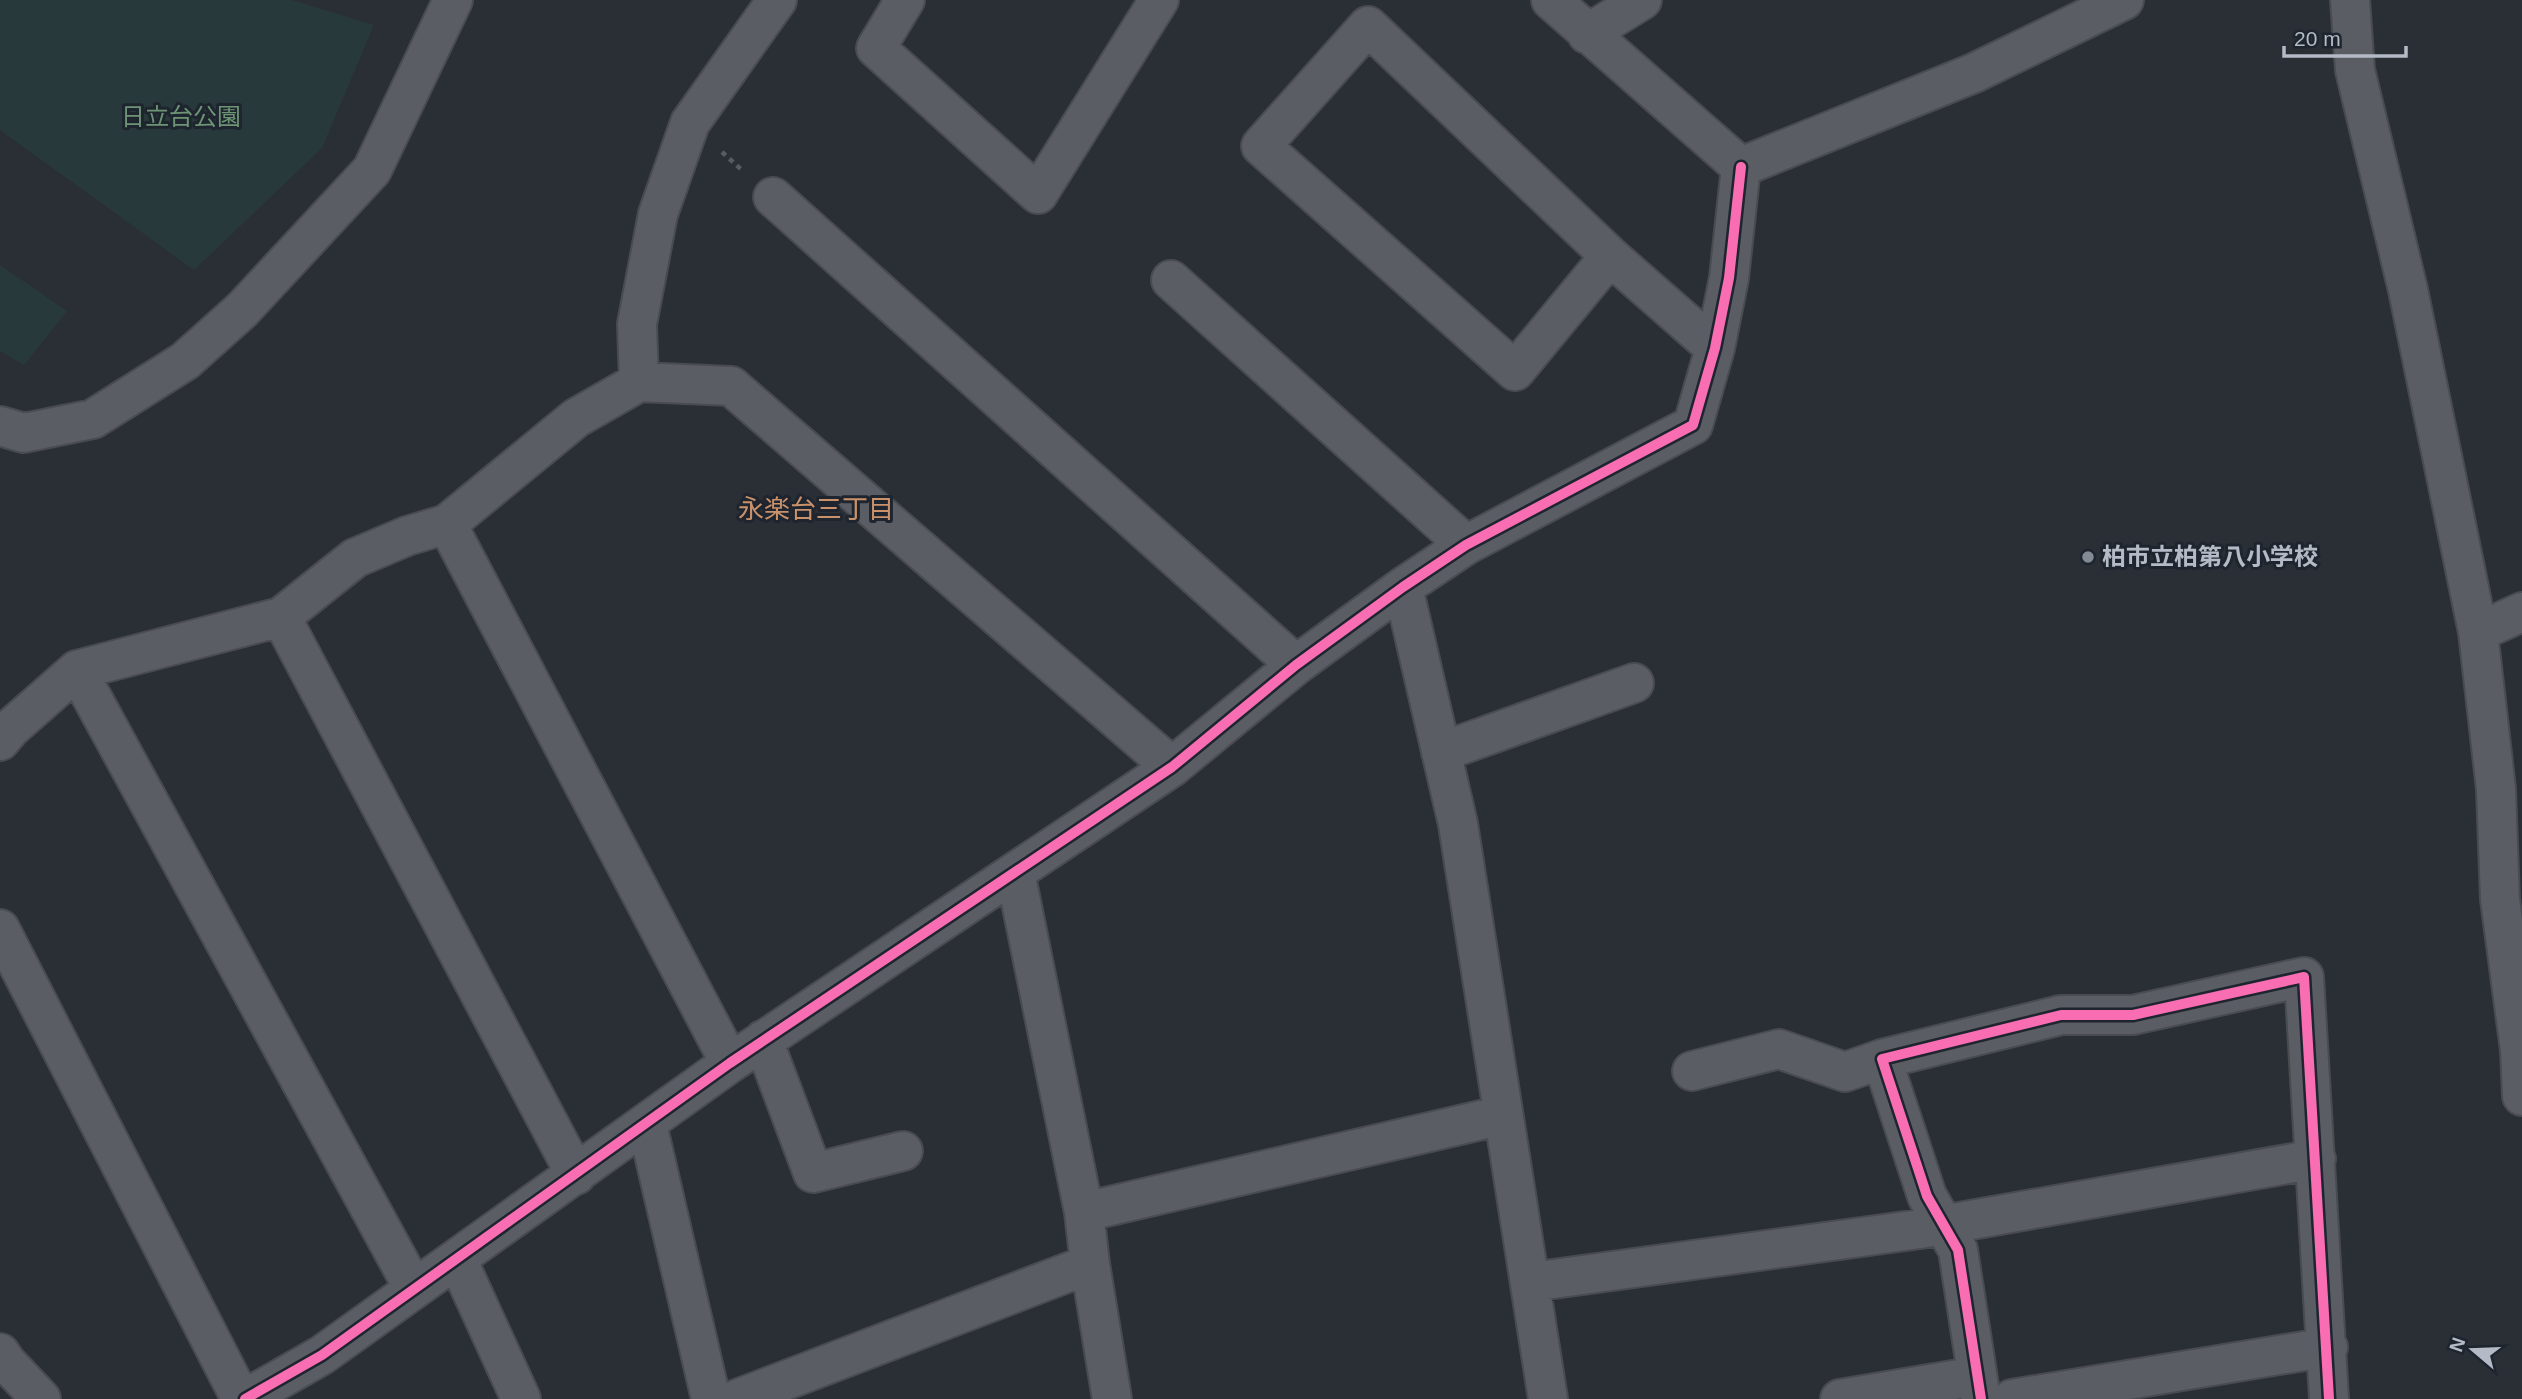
<svg xmlns="http://www.w3.org/2000/svg" width="2522" height="1399" font-family="Helvetica,'Noto Sans JP',sans-serif">
<style>
.green{fill:#28393b}
.lines{fill:none;stroke-linecap:round;stroke-linejoin:round}
.minor-casing{stroke:#484b50;stroke-width:42}
.path{stroke:#585c60;stroke-width:4.5;stroke-dasharray:5 5;stroke-linecap:butt}
.minor{stroke:#5a5d63;stroke-width:38}
.cycleway-casing{stroke:#1e252f;stroke-width:15}
.cycleway{stroke:#f96db3;stroke-width:10}
.poi-dot{fill:#848a93;stroke:#1e252f;stroke-width:2.5}
.labels{text-anchor:middle;stroke-width:6;stroke-linejoin:round;paint-order:stroke}
.park-label{font-size:24px;fill:#6d9475;stroke:#1e252f}
.poi-label{font-size:24px;font-weight:bold;fill:#b4bbc6;stroke:#1e252f;text-anchor:start}
.neighbourhood-label{font-size:26px;fill:#ca926b;stroke:#1e252f}
</style>
<rect width="100%" height="100%" fill="#2a2f35"/>
<path class="green" d="M0,0H292L374,25L322,148L194,270L0,130Z
M0,265L67,311L24,365L0,351Z"/>
<g class="lines">
<g class="minor-casing">
<path id="minor" d="M905,0L876,48L1038,194L1159,0
M1551,0L1741,167
M2350,0L2355,70L2408,290L2478,632L2496,789L2500,899L2520,1050L2522,1096
M1587,34L1642,0
M1741,167L1974,73L2124,0
M773,197L1296,665
M1610,256L1515,371L1261,146L1368,26L1610,256L1715,348
M1171,280L1466,545
M639,382L731,386L1172,767
M0,426L24,433L93,419L185,361L242,310L372,170L453,0
M447,524L730,1063
M1403,587L1458,824L1548,1399
M281,617L576,1175
M2478,632L2522,612
M77,670L414,1289
M0,741L10,729L77,670L281,617L355,558L407,536L447,524L576,418L639,382L637,324L658,214L690,123L777,0
M1441,752L1634,683
M1015,872L1084,1212L1090,1264L1112,1399
M0,929L241,1399
M763,1040L813,1173L903,1151
M1692,1071L1779,1049L1845,1072L1882,1059
M647,1124L711,1399
M1084,1212L1503,1115
M457,1259L521,1399
M1531,1282L1920,1229L2316,1159
M0,1353L6,1362L41,1399
M245,1399L322,1355L730,1063L1172,767L1296,665L1403,587L1466,545L1693,425L1715,348L1729,278L1741,167
M737,1399L1090,1264
M1840,1399L1977,1376
M1981,1399L1958,1250L1927,1196L1882,1059L2061,1015H2133L2304,977L2329,1399
M2012,1399L2328,1347"/>
</g>
<path class="path" d="M722,152L744,172"/>
<use href="#minor" class="minor"/>
<g class="cycleway-casing">
<path id="cycleway" d="M245,1399L322,1355L730,1063L1172,767L1296,665L1403,587L1466,545L1693,425L1715,348L1729,278L1741,167
M1981,1399L1958,1250L1927,1196L1882,1059L2061,1015H2133L2304,977L2329,1399"/>
</g>
<use href="#cycleway" class="cycleway"/>
</g>
<circle class="poi-dot" cx="2088" cy="557" r="7"/>
<g class="labels">
<g class="park-label">
<text x="181" y="125">日立台公園</text>
</g>
<g class="poi-label">
<text x="2102" y="565">柏市立柏第八小学校</text>
</g>
<g class="neighbourhood-label">
<text x="816" y="518">永楽台三丁目</text>
</g>
</g>
<g transform="translate(2473 1350) rotate(289)" stroke="#1e252f" stroke-width="5" paint-order="stroke">
<path d="M0-5L12 26L0 18L-12 26Z" fill="#b4bbc6"/>
<text y="-10" font-size="19" font-weight="bold" text-anchor="middle" fill="#b4bbc6">N</text>
</g>
<path d="M2284 46v10h122v-10" fill="none" stroke="#b4bbc6" stroke-width="3.5"/>
<text x="2294" y="46" font-size="21" fill="#b4bbc6" stroke="#1e252f" stroke-width="5" paint-order="stroke">20 m</text>
</svg>
